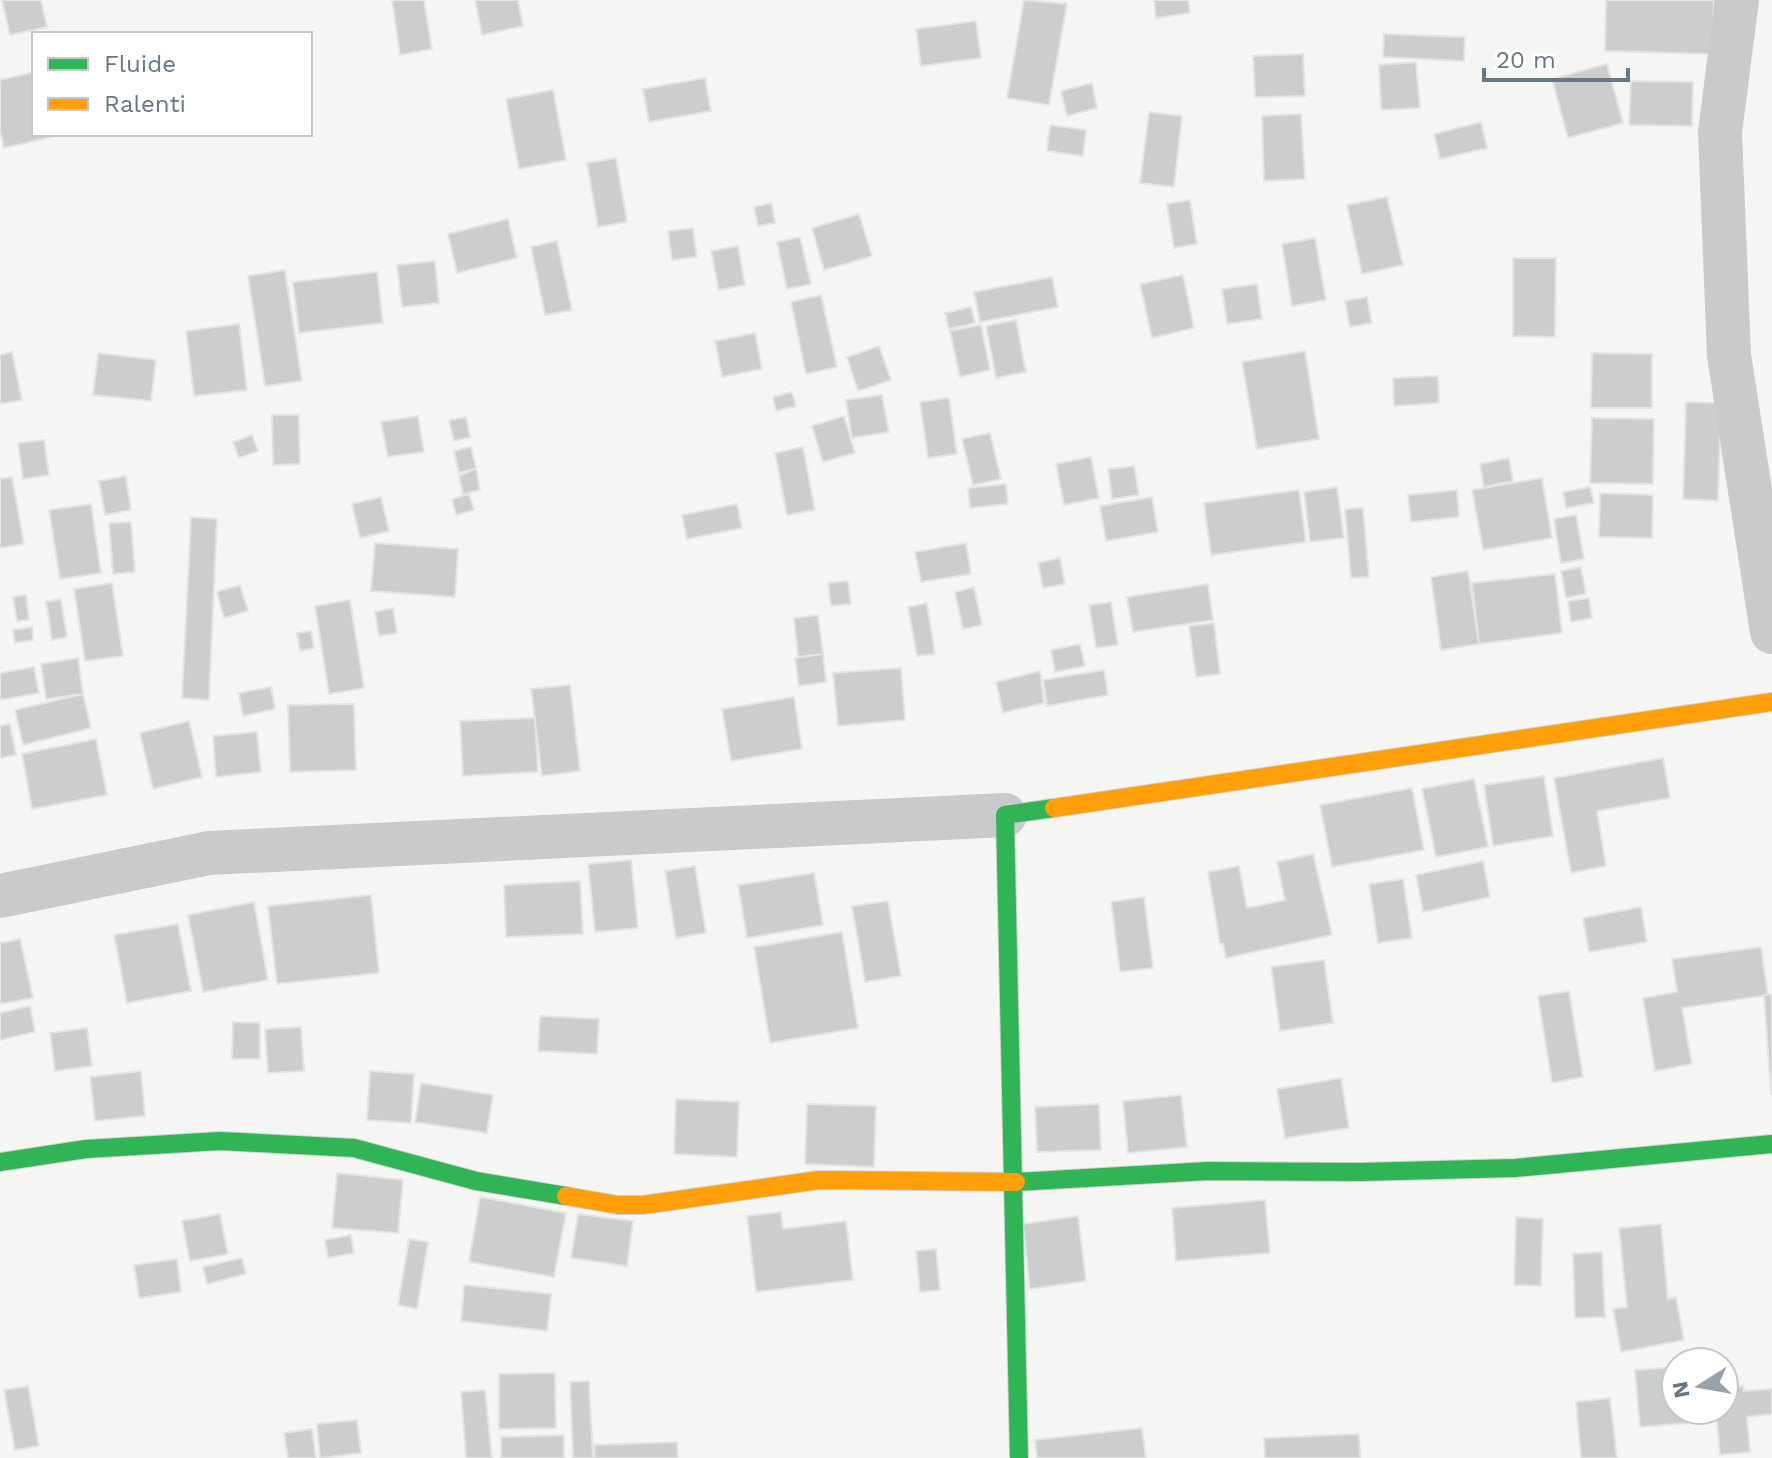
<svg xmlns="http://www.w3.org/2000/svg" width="1772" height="1458" font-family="'Work Sans',sans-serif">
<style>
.building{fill:#cccdcd;stroke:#e4e4e3;stroke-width:2}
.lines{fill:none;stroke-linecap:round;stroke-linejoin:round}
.fast-casing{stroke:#d1d2d3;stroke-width:20}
.slow-casing{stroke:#d1d2d3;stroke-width:20}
.street{stroke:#c9cacb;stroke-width:44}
.fast{stroke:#30b455;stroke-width:18}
.slow{stroke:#ff9f0a;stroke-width:18}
</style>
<rect width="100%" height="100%" fill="#f5f5f3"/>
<path class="building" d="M2,0H41L47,27L10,35Z
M392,0H424L432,49L400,55Z
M475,0H518L523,26L482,35Z
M1024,0L1067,4L1049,105L1007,98Z
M1154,0H1188L1190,13L1156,18Z
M1606,0H1714L1712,54L1605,51Z
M976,21L981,58L921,66L916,29Z
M1384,34L1465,37L1464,61L1383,57Z
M1303,54L1305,96L1255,97L1253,56Z
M1416,62L1420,108L1381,110L1379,65Z
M1607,64L1623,123L1568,138L1552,79Z
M34,72V134H65L4,148L0,130V80Z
M705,78L711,111L649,122L643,89Z
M1631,81L1693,82L1692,126L1629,125Z
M1092,83L1097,108L1067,116L1061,91Z
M553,90L566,160L519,169L506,99Z
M1149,112L1182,116L1174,187L1140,183Z
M1301,114L1305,179L1264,181L1262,116Z
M1481,122L1487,148L1440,159L1434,134Z
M1050,125L1086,130L1083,156L1047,151Z
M616,158L627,222L598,227L587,163Z
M1387,197L1403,265L1362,274L1347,205Z
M1190,200L1197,244L1174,248L1167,204Z
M772,203L775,223L758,226L754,207Z
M859,214L872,256L824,270L812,228Z
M508,219L517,258L457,273L448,234Z
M693,228L697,257L672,260L668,231Z
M800,237L811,284L787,289L777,242Z
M1315,238L1326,300L1292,306L1282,244Z
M557,241L572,310L545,315L531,247Z
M738,246L745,285L719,290L711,251Z
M1513,258H1556L1555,337L1513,336Z
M435,261L439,303L402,307L397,265Z
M285,270L302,381L265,386L248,276Z
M377,272L383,323L299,333L293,282Z
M1183,275L1194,328L1152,338L1140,284Z
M1052,277L1058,307L980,322L974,292Z
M1257,284L1262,319L1227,324L1222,289Z
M821,295L837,367L806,374L791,302Z
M1367,297L1372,323L1350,327L1345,301Z
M971,307L975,323L949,329L945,313Z
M1016,320L1026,372L996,378L986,326Z
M239,324L247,390L194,396L186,331Z
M981,325L990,370L960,377L950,331Z
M755,333L762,369L722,377L715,341Z
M879,346L891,380L858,391L847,357Z
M1305,351L1319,439L1257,449L1242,362Z
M12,352L22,400L0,404V355Z
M98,353L156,360L151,401L93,395Z
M1592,353L1652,354V408H1591Z
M1438,376L1439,403L1394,406L1393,378Z
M792,392L796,406L776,411L773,397Z
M882,395L889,432L852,438L846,400Z
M949,398L957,454L928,458L920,402Z
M1686,402L1721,403L1718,501L1683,499Z
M272,415H299L300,464L273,465Z
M418,416L424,452L388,457L381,422Z
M844,416L855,453L823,462L812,426Z
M466,417L470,437L454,441L449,420Z
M1592,418L1654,419L1653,484L1590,483Z
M990,433L1001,479L973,485L962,439Z
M252,435L258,451L239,458L233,442Z
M44,440L49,475L23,479L18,443Z
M471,447L476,468L459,473L454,451Z
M803,447L815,510L787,515L775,453Z
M1091,457L1099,498L1064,505L1056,464Z
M1509,458L1513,481L1484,487L1480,464Z
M1134,466L1139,495L1112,499L1108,469Z
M476,468L480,490L463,494L459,476Z
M126,476L131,510L105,515L99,481Z
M12,477L24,544L0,548V479Z
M1542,478L1552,538L1483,550L1472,490Z
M1006,484L1008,504L970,508L968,488Z
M1337,487L1344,538L1310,542L1304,492Z
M1590,487L1594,503L1566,508L1563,492Z
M1299,490L1306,542L1211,555L1204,503Z
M1457,490L1459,517L1411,522L1408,495Z
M1600,493L1653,495L1652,538L1599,537Z
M469,494L474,510L456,515L452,499Z
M381,497L389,531L360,538L352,504Z
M1152,497L1158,532L1106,541L1100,506Z
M91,504L101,573L60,579L49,510Z
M737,504L742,528L687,539L682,515Z
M1363,508L1369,577L1351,578L1345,509Z
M1576,515L1584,559L1561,563L1554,519Z
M191,517L217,519L209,700L182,698Z
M131,522L135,572L113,574L109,523Z
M375,543L458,549L455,597L371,591Z
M966,543L971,574L921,582L915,552Z
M1060,558L1065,584L1043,588L1038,563Z
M1581,567L1586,594L1566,598L1561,571Z
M1468,571L1479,644L1441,650L1431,577Z
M1555,574L1562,633L1479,644L1472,583Z
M848,581L851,604L831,606L828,583Z
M112,583L123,656L85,661L74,589Z
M1208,584L1213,620L1133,632L1127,597Z
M240,585L248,611L224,618L217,592Z
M974,587L982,625L963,629L955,592Z
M26,595L29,620L17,621L13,597Z
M1589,598L1592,618L1571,622L1568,601Z
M61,599L67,637L52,640L46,602Z
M350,600L364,688L329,694L315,606Z
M1111,602L1118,645L1096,648L1089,605Z
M927,603L935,654L917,656L908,607Z
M393,608L397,633L379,636L375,612Z
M818,615L823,654L798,657L794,618Z
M1214,623L1220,674L1196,677L1189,626Z
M32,627L33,640L15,643L13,630Z
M311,631L314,648L300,651L297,633Z
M1080,644L1085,666L1055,672L1051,650Z
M823,654L826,682L799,686L795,658Z
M78,658L83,694L46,699L41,664Z
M34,667L39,693L0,700V673Z
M901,668L905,720L838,726L833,673Z
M1104,670L1108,695L1047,706L1043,680Z
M1040,671L1044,703L1003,713L996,682Z
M570,685L580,771L542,776L531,689Z
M271,687L275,709L243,716L239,693Z
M83,694L91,728L23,745L15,710Z
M794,697L802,749L731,761L722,709Z
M354,704L356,770L290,772L288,705Z
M535,718L538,772L463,776L460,721Z
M189,721L202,777L153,789L140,733Z
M10,724L16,755L0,758V726Z
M257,732L261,772L216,777L213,736Z
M96,739L107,795L32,809L22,754Z
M1663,758L1670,798L1597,811L1606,866L1571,873L1554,778Z
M1544,776L1553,836L1493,846L1484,785Z
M1474,779L1488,847L1436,857L1422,789Z
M1412,788L1424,850L1332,867L1320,805Z
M1313,854L1332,935L1226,958L1223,944H1220L1208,872L1239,866L1247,908L1285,900L1277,862Z
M631,860L638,928L595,932L588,864Z
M1483,861L1490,897L1423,912L1416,875Z
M695,866L706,933L676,938L665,871Z
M814,873L823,925L747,938L738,885Z
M1403,879L1412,938L1378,943L1369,884Z
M580,881L583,934L506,937L504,885Z
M371,895L379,973L277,984L268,906Z
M1144,897L1153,968L1120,972L1111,902Z
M888,901L901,976L865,982L852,906Z
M254,902L268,980L203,992L188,915Z
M1641,907L1647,942L1589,952L1583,918Z
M178,924L191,991L127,1003L114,935Z
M842,932L858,1028L770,1043L754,947Z
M20,939L33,998L0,1004V943Z
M1761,947L1768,995L1682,1008L1692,1064L1655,1071L1643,998L1677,992L1672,959Z
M1324,960L1333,1023L1280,1031L1271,967Z
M1569,991L1583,1077L1552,1083L1538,996Z
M1772,994V1094H1771L1764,995Z
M30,1006L35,1032L0,1040V1013Z
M540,1016L599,1019L597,1054L538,1051Z
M233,1022L260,1023V1059H232Z
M301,1027L304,1071L268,1073L265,1029Z
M87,1028L92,1066L55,1071L50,1033Z
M141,1071L145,1116L95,1121L90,1077Z
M370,1071L414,1074L411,1123L367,1120Z
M1341,1078L1349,1128L1285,1138L1277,1089Z
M421,1083L493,1095L487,1133L415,1122Z
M1181,1095L1187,1147L1128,1153L1123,1101Z
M676,1099L739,1102L737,1157L674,1154Z
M807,1104L876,1106L874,1167L805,1164Z
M1099,1104L1101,1150L1037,1152L1035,1107Z
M337,1173L403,1180L398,1233L332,1228Z
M480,1197L566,1213L554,1277L469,1262Z
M1265,1200L1270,1253L1176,1261L1172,1208Z
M781,1212L783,1229L846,1221L853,1280L756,1292L747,1216Z
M220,1214L228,1254L190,1261L182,1221Z
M578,1214L633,1221L627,1266L571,1258Z
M1078,1216L1086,1281L1030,1289L1023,1224Z
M1516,1217L1543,1219L1541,1286L1514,1285Z
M1661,1224L1668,1299L1676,1297L1684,1340L1621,1352L1613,1309L1627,1307L1619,1228Z
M351,1235L354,1253L328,1258L325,1240Z
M409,1239L428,1242L417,1309L398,1305Z
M936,1249L940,1290L920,1292L916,1251Z
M1602,1252L1605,1317L1575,1318L1573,1254Z
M242,1258L246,1274L207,1284L203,1267Z
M177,1259L181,1292L139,1298L134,1265Z
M464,1285L551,1294L547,1331L461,1321Z
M1676,1367V1410H1714L1715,1421L1640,1427L1635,1370Z
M555,1373L556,1428L499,1429V1374Z
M589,1381L593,1458H573L570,1382Z
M28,1386L39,1446L15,1450L4,1390Z
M1743,1386L1744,1391L1772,1389V1414L1747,1417L1750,1452L1720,1455L1716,1410H1724V1389Z
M485,1390L492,1458H466L461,1392Z
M1610,1398L1617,1458H1581L1576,1402Z
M357,1420L361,1453L320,1458L317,1424Z
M1142,1428L1146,1458H1037L1035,1440Z
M312,1429L316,1458H288L284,1433Z
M1359,1434L1360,1458H1265L1264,1438Z
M564,1435V1458H501V1437Z
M677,1442L678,1458H595L594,1445Z"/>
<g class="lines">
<g class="fast-casing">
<path id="fast" d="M0,1162L86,1149L220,1141L354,1148L476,1181L566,1196
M1016,1182L1208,1171L1360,1172L1515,1168L1772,1144
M1019,1458L1005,815L1054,808"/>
</g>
<g class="slow-casing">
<path id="slow" d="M1054,808L1772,702
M566,1196L618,1205H643L819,1180L1016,1182"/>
</g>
<path class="street" d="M1737,0L1720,132L1729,355L1772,632
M0,896L209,853L1005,815"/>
<use href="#fast" class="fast"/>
<use href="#slow" class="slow"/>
</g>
<rect x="32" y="32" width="280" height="104" fill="#ffffff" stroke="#c2c8cd" stroke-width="2"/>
<rect x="48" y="58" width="40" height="12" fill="#30b455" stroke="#c2c8cd" stroke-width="2"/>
<text x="104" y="72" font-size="24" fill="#667682">Fluide</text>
<rect x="48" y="98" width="40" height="12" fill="#ff9f0a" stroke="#c2c8cd" stroke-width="2"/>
<text x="104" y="112" font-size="24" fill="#667682">Ralenti</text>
<g transform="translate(1700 1386) rotate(259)"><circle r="38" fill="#ffffff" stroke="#c2c8cd" stroke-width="2"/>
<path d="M0-6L14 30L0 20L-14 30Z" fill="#98a2aa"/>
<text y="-12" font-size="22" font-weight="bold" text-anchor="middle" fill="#667682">N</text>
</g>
<path d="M1484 68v12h144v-12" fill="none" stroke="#667682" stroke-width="4"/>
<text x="1496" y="68" font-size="24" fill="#667682" stroke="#ffffff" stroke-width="6" paint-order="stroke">20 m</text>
</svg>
